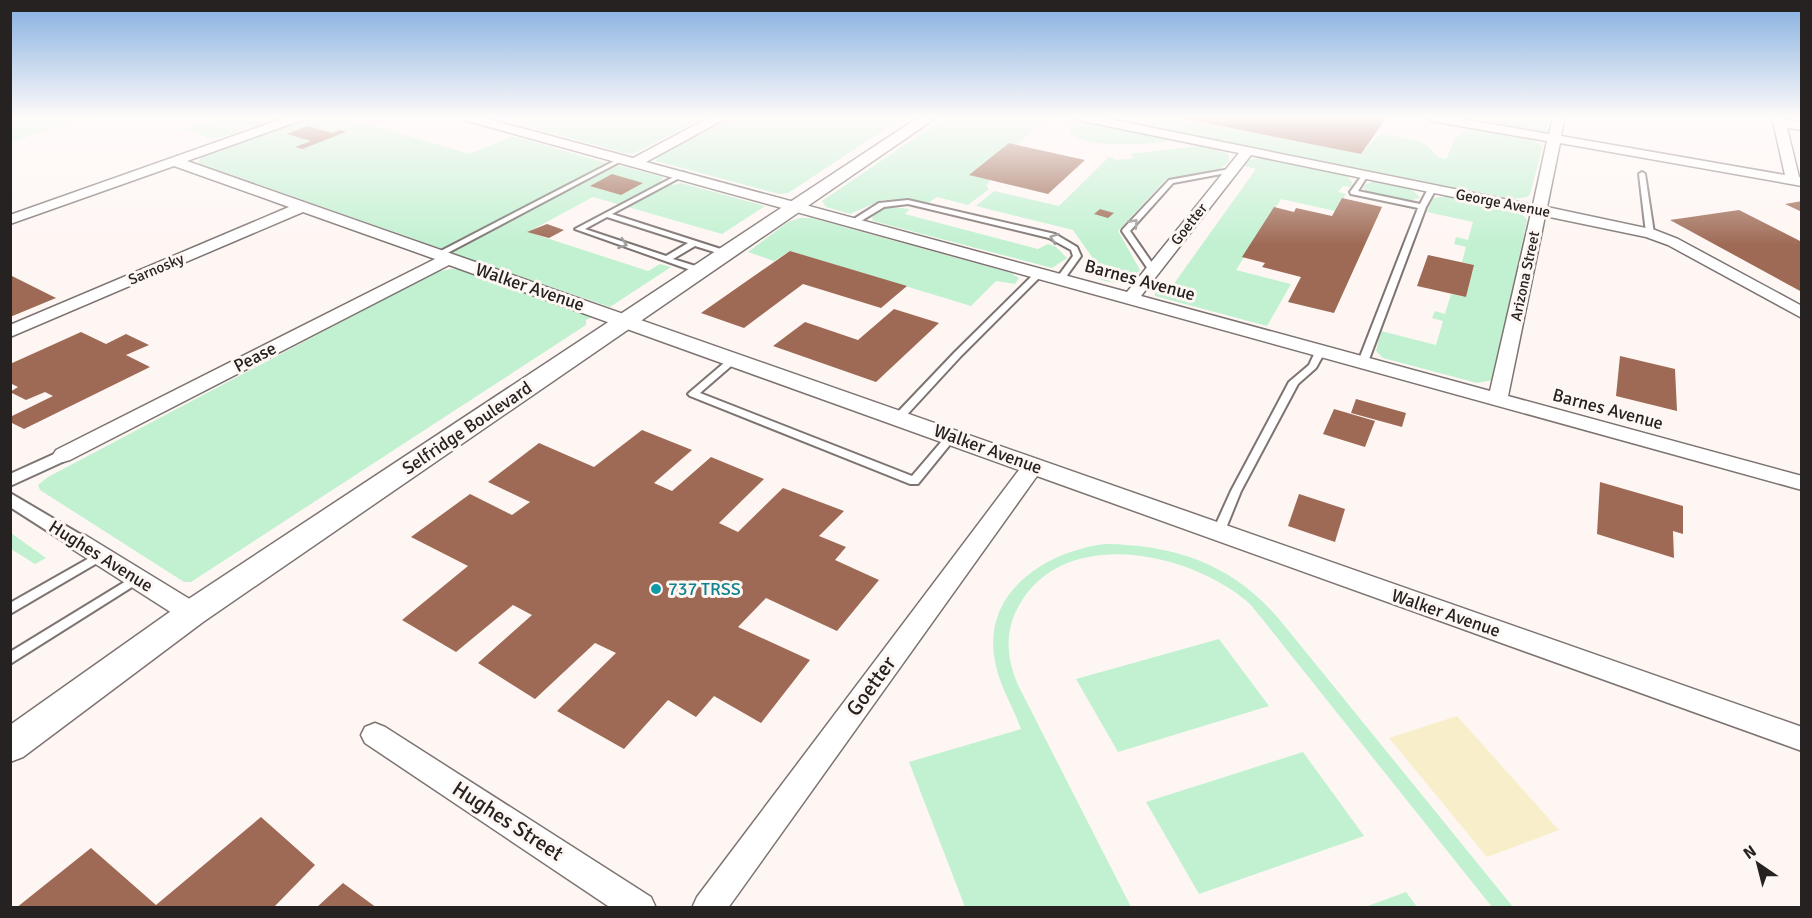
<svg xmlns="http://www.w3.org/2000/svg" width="1812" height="918" font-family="Signika,sans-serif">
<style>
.green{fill:#c1f1d1}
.sand{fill:#f8eec9}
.building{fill:#9e6a55}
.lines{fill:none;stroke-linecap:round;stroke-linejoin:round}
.service-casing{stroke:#7d7471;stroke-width:4}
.pedestrian-casing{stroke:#7d7471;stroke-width:4}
.minor-casing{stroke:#7d7471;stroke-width:3}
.tertiary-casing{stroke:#7d7471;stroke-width:3}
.service{fill:#fff;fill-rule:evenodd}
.pedestrian{fill:#fff;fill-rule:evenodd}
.minor{fill:#fff;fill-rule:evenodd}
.tertiary{fill:#fff;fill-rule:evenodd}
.oneway{stroke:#9d9c9b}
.culture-dot{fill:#0f9aa8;stroke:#fef6f3;stroke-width:2}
.labels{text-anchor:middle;stroke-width:6;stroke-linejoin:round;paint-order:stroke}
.far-street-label{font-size:15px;fill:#262221;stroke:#fef6f3}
.street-label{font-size:18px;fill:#262221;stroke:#fef6f3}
.culture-label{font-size:18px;fill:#0d838f;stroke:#fef6f3;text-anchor:start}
.near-street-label{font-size:21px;fill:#262221;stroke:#fef6f3}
</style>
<rect width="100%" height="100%" fill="#fef6f3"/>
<path class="green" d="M19,117H90L11,142V122Z
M223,117H284L220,138L207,137L182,128H188Z
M310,117H346L469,154L513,136L606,163L443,249L198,163L201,156Z
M518,117H705L635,153L628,154L514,123Z
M729,117H904L788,193L779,194L656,161L655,157Z
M946,117H1045L1050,124L1032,131L1017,145L1009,143L970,175L990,180L986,186L989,189L968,205L937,197L928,203L905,199L882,200L850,214L826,207L822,201Z
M1143,117H1169L1361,154L1380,134C1394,137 1415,137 1427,146C1436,152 1432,156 1446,159L1454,140L1462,131C1487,129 1521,132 1543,146L1530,194L1527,197L1514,199L1144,126L1147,119Z
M1452,117H1549L1545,136Z
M1071,119L1165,138L1170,141C1146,144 1087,150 1069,132Z
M1199,146L1227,153L1229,156V162L1220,169L1166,179L1118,231L1140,270C1124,290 1102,283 1083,270L1092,257L1073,230L976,206L994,191L1059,206L1107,159L1108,156L1116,160L1134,158L1130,154Z
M1260,158L1347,176L1352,182L1351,187L1343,186L1338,192L1346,194L1335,211L1281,199L1236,270L1291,284L1267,326L1155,296L1154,282L1173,285L1256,169L1244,166L1249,160Z
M617,165L663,177L661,181L674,185L681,183L765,206L722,234L593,197L528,232L648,271L660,264L671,267L610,307L449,252Z
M1375,181C1389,184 1413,185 1420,198L1409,201L1366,192L1363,187L1366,184Z
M1449,196C1468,200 1518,204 1527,220L1493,380L1477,383L1383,358L1376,351L1381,331L1436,345L1443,321L1432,318L1435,311L1445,314L1451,294L1466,297L1474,265L1462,262L1466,247L1454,244L1456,237L1468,240L1473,222L1427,212L1433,198Z
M892,207L910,209L905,214L1038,249L1048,244L1056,247L1067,258L1052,268L873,221L872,217L881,209Z
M800,218H811L1011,273L1019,278L1015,284L996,281L971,306L790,251L774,261L748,252L788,222Z
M451,269L462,270L592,317L586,320V325L191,582H184L40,490L38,485L48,477L436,272Z
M10,533H11L46,558L35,564L11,549Z
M1105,544C1176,545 1232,564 1279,619L1513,907H1492L1251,605C1195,554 1069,524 1021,602C1004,629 1006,657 1018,685L1131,907H965L909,762L1021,729C1012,704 997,682 994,655C985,589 1049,551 1105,544Z
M1219,639L1269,706L1118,752L1076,679Z
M1303,752L1364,836L1199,894L1146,802Z
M1406,892L1417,907H1365Z"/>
<path class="sand" d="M1457,716L1559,830L1487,857L1389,738Z"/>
<path class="building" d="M1175,117H1387L1361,154Z
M308,126L332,133L340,130L346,132L302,149L295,147L311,141L287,134Z
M1009,143L1017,145L1085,160L1048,194L969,175Z
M612,174L643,183L621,195L590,186Z
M1342,198L1382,207L1334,313L1288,302L1301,277L1262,267L1265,263L1242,257L1274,207L1294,212L1296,208L1332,216Z
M1802,201V212L1785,204Z
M1100,209L1114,213L1108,218L1094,214Z
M1739,210L1802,242V292L1670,220Z
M547,224L564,230L549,238L527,232Z
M790,251L907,286L881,308L803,284L744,328L701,313Z
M1428,255L1474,265L1466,297L1417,286Z
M10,275L56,298L10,317Z
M894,309L939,323L876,382L773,346L805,322L858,340Z
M81,332L106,344L126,334L149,345L126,355L150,367L24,429L10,422V417L53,396L45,392L26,400L10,392L18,387L10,383V364Z
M1620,356L1675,369L1677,411L1616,396Z
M1356,399L1406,413L1402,427L1351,413Z
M1334,409L1375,421L1365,447L1323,434Z
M642,430L692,450L654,483L672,491L711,457L764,479L719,523L738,532L783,488L844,511L819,536L846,547L835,560L879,580L837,631L766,598L738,627L810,660L761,723L714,696L696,717L668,700L624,749L557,711L616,653L595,643L535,699L478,663L532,615L513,605L456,652L402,620L468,566L411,537L470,494L512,515L530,502L488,482L539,443L594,467Z
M1600,482L1683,506V534L1673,531L1674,558L1597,534Z
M1299,494L1345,509L1335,542L1288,526Z
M261,817L315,865L273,908H16L91,848L156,905Z
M343,883L377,908H316Z"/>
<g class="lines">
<g class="service-casing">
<path id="service" d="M622,157L627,158L440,257H437L433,255Z
M1230,169L1232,170V172L1173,183L1130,231L1157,270L1153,272H1150L1122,231L1123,229L1169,180Z
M683,172L685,173V175L612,214L730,252V256H727L695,246L673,259L705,269V273H699L575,229ZM607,217L688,243L666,256L585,229Z
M1642,172L1645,174L1654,233L1650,235L1646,233L1639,174Z
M1365,173L1368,175L1358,191L1420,204L1429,187L1436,189L1426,207L1368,362L1363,365L1358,362L1418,208L1351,194L1350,192L1363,174Z
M908,200L1055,234L1077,247L1081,256L1063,281H1060L1056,279L1073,256L1071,250L1049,238L908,204L884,207L856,224L849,222L879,203Z
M1037,271H1043L1044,273L961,356L903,419H895L894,417L895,415L955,352Z
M1321,347L1326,350L1316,368L1298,384L1241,491L1224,533L1222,536H1214L1212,533L1231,491L1289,382L1309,365L1316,350Z
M734,356L739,359L737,361L700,393L912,476L948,434H956L957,436L918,484H910L690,396L688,394L690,392L731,357Z
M100,552L104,553L106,556L104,559L10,614V603Z
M136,575L140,576L142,579L140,582L10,664V652Z"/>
</g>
<g class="pedestrian-casing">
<path id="pedestrian" d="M63,450L69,451L71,455L69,459L10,486V474Z
M10,493L83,536L86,541L83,546L77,547L71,546L10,507Z"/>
</g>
<g class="minor-casing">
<path id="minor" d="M287,117H304L302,120L187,161L1802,727V751L1037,476L728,908H692L697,897L1019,470L449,265L70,460L63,462L56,460L53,455L56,450L435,259L303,212L10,337V325L289,207L174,166L10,224V215Z
M462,117H480L633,158L710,117H725L723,120L646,162L1127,292L1239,153L1083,121L1077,117H1099L1533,205L1547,141L1431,121L1425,117H1450L1549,134L1553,117H1565L1561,136L1785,175L1772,117H1784L1785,120L1802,122V130L1787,128L1799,177L1802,178V186L1560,143L1547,207L1655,230L1678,239L1802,306V318L1668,245L1646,237L1545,216L1508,396L1802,476V490L464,120ZM1251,155L1531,213L1490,391L1141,296Z
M77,533L85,535L201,606L204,613L201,620L192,622L183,620L69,547L65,541L69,535Z
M375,723L385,727L651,897L656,908H611L365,743L361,735L365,727Z"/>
</g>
<g class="tertiary-casing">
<path id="tertiary" d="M919,117H937L203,622L23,757L10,762V725L181,604Z"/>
</g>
<use href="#service" class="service"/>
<use href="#pedestrian" class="pedestrian"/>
<use href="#minor" class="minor"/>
<use href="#tertiary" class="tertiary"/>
</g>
<defs><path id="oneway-chevron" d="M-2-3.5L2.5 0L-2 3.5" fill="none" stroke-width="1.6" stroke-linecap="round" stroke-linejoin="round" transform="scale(1.5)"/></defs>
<g class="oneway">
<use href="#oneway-chevron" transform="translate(1134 223) rotate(-48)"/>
<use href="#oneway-chevron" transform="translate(1054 238) rotate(-159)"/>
<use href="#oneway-chevron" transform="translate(623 244) rotate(19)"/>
</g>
<linearGradient id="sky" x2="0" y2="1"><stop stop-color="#83aee0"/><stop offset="0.48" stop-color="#fffbfa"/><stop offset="1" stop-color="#fffbfa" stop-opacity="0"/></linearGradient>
<rect width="1812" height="245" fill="url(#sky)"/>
<circle class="culture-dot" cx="656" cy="589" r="6"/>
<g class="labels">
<g class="far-street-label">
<text transform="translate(1503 203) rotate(11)" y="5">George Avenue</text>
<text transform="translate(1189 224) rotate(-52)" y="5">Goetter</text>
<text transform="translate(156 269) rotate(-23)" y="5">Sarnosky</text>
<text transform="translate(1525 276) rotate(-78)" y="5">Arizona Street</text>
</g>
<g class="street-label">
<text transform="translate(1140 280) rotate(15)" y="6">Barnes Avenue</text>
<text transform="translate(530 287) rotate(19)" y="6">Walker Avenue</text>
<text transform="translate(255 357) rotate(-27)" y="6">Pease</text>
<text transform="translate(1608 409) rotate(15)" y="6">Barnes Avenue</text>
<text transform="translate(467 428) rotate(-34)" y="6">Selfridge Boulevard</text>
<text transform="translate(988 449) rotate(20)" y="6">Walker Avenue</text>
<text transform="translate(101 556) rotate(32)" y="6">Hughes Avenue</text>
<text transform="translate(1446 613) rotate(19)" y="6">Walker Avenue</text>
</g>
<g class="culture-label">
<text x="668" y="595">737 TRSS</text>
</g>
<g class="near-street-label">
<text transform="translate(871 686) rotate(-54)" y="7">Goetter</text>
<text transform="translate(508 821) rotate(33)" y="7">Hughes Street</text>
</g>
</g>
<rect width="1812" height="918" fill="none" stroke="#262221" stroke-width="24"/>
<g transform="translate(1758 864) rotate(325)" stroke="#fef6f3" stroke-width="4.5" paint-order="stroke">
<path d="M0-4.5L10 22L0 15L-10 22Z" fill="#262221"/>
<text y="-9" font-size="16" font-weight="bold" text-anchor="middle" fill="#262221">N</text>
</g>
</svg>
